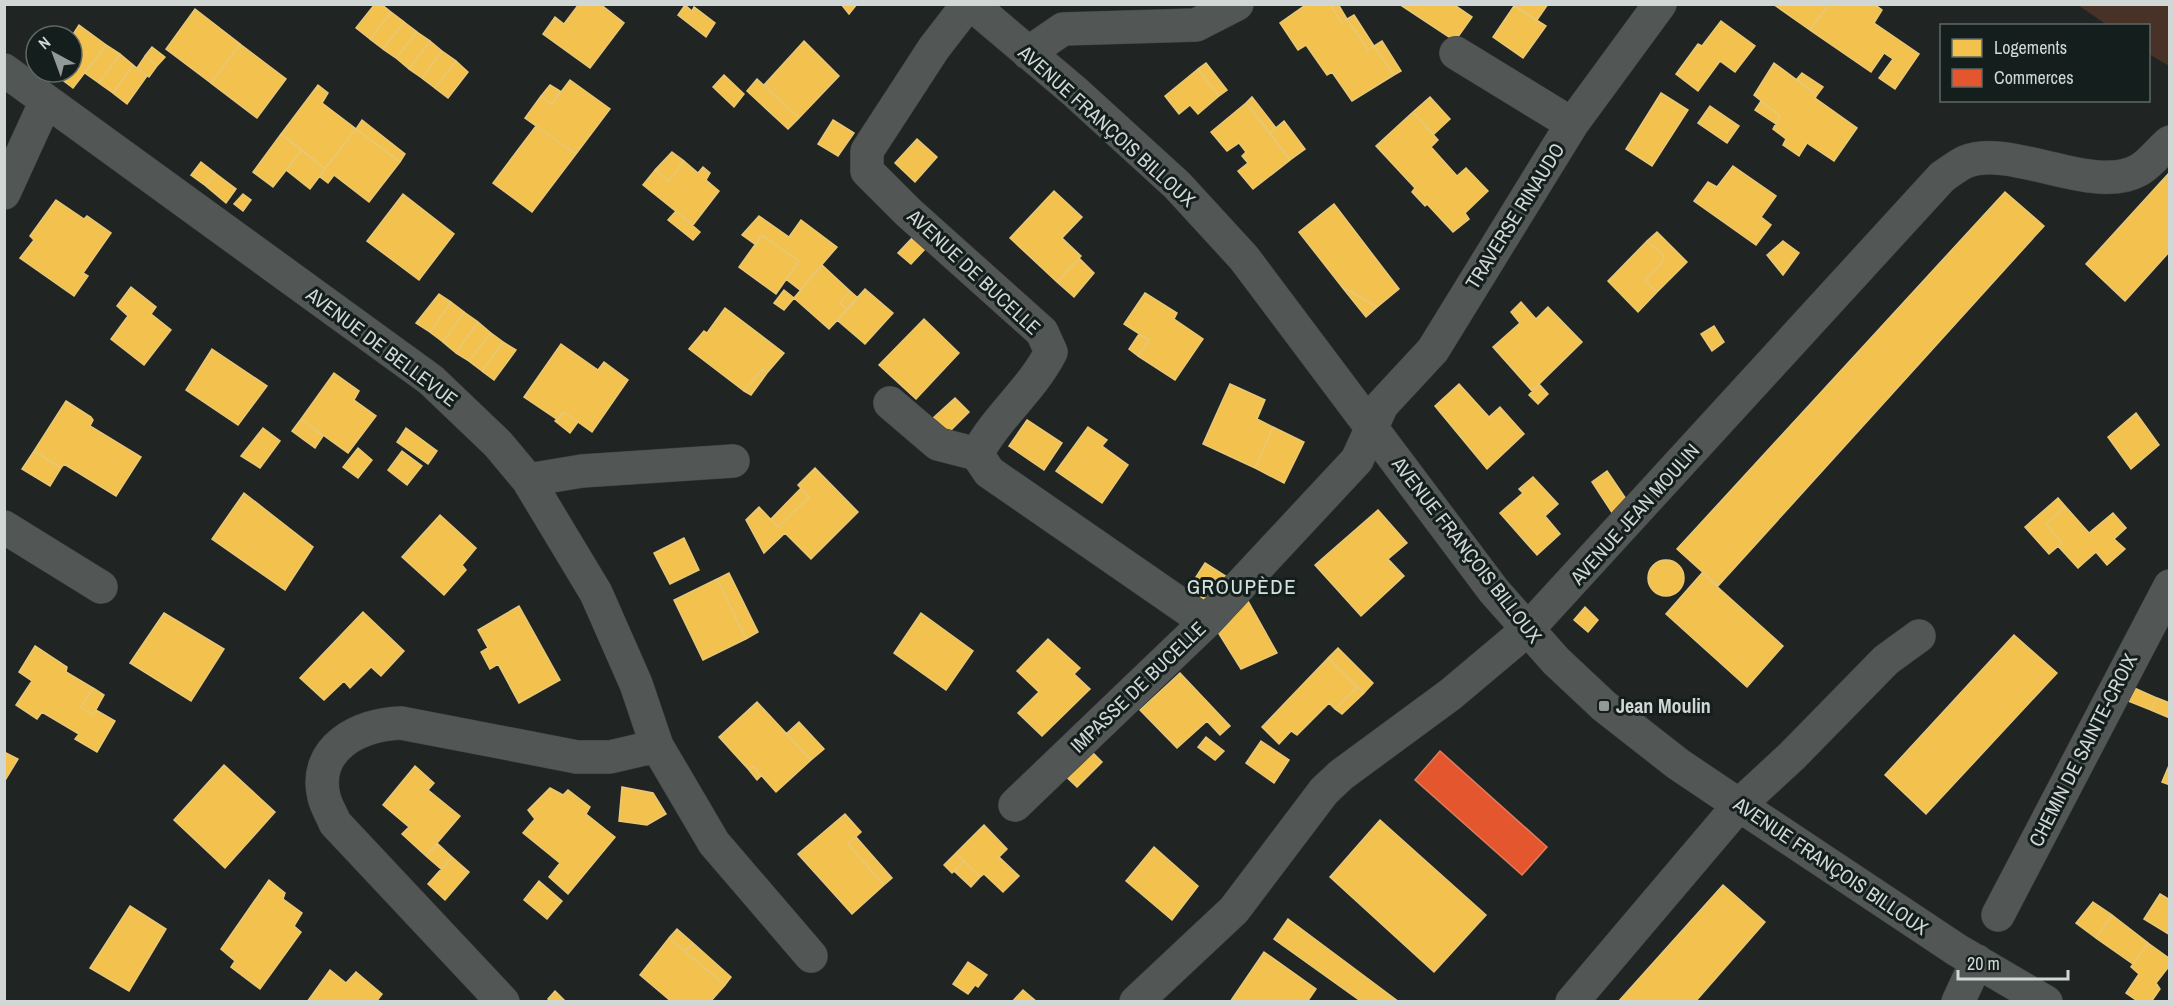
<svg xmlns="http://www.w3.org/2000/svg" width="2174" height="1006" font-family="'Archivo Narrow',sans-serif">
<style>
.green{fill:#483228}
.homes{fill:#f2c14e;stroke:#e8c876;stroke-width:1.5}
.shops{fill:#e4572e;stroke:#de7d60;stroke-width:1.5}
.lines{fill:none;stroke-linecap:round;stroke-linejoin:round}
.minor-casing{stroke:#3d4241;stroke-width:34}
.minor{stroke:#525755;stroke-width:33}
.poi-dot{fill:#929997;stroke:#141e1c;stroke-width:2}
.labels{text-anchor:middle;stroke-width:6;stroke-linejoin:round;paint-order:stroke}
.street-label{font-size:20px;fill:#d0d7d5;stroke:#141e1c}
.poi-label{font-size:20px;font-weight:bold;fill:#d0d7d5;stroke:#141e1c;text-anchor:start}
.neighbourhood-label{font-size:21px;letter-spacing:1.5px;fill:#d5e3df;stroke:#141e1c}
</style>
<rect width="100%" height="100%" fill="#202524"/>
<path class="green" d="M2078,5H2169V66L2149,54L2148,26L2107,25Z"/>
<path class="homes" d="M375,4H381L391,12L370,39L356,28Z
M579,4H600L624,23L590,68L543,34L555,17L564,24Z
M841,4H857L849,14Z
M1307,4H1330L1342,23L1347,19L1368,50L1374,46L1394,75L1352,101L1332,72L1327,75L1306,45L1298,50L1280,23Z
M1330,4H1338L1347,19L1342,23Z
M1399,4H1453L1472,17L1455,41Z
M1512,4H1548L1537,20Z
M1773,4H1829L1810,30Z
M1829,4H1874L1882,10L1874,23L1919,54L1895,89L1879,78L1893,59L1884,53L1871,72L1810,30Z
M685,5L692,11L694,7L715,23L706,37L678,15Z
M1514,6L1546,26L1523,58L1493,37Z
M195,9L240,44L211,83L166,49Z
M391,12L404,22L383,49L370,39Z
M1354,15L1374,46L1368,50L1347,19Z
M1721,21L1755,46L1735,72L1720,61L1698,91L1676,74L1698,44L1702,46Z
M404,22L417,32L396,58L383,49Z
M79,25L106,45L73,88L52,72H72V36Z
M417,32L430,41L409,69L396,58Z
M430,41L442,51L422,78L409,69Z
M804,41L839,76L799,118L764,85Z
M1382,41L1401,71L1394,75L1374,46Z
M240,44L286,79L257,118L211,83Z
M106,45L120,54L99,83L85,73Z
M152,47L165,57L157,66L145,56Z
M442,51L456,61L435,88L422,78Z
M120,54L133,65L113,93L99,83Z
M145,56L157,66L149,77L137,68Z
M456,61L468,72L448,98L435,88Z
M1206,63L1227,90L1219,96L1198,69Z
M1774,63L1817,95L1815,98L1857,128L1834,161L1807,143L1799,156L1783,145L1786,139L1773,129L1780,116L1754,95Z
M133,65L147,76L127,104L113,93Z
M1198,69L1219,96L1198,114L1190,105L1179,114L1165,96Z
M1802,73L1823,87L1817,95L1797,79Z
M724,75L744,94L734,107L713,87Z
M757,79L799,118L788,129L747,91Z
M570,80L610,109L576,154L525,118L541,96L552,104Z
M318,85L328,93L322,103L356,129L325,169L281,134Z
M550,85L560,91L552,104L541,96Z
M1661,93L1688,110L1652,166L1626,149Z
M1252,97L1276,128L1270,133L1246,103Z
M1430,97L1450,119L1433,135L1413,112Z
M1761,101L1780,116L1776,124L1755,110Z
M1246,103L1290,160L1253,189L1238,171L1248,163L1242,156L1246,152L1239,143L1227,151L1211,132Z
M1710,106L1739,126L1727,143L1698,123Z
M1413,112L1438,140L1431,147L1457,176L1466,168L1488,191L1465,213L1469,219L1453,232L1427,204L1425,206L1412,192L1415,188L1376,146Z
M362,120L405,154L400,162L356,129Z
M833,120L854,133L838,156L818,144Z
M1284,121L1305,149L1290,160L1270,133Z
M536,126L576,154L532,212L493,183Z
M356,129L400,162L369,202L334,175L328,183L319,176Z
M281,134L302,150L273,187L253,172Z
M917,139L937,157L915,182L895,163Z
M302,150L325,169L310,189L286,170Z
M672,152L684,161L669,181L655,170Z
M684,161L698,173L703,167L710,173L706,180L719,191L693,225L643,185L655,170L669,181Z
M201,162L215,173L206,186L191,175Z
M1733,166L1776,196L1761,217L1771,225L1756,245L1694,201L1708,182L1717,187Z
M2170,172V251L2125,301L2086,264Z
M215,173L236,189L226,203L206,186Z
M1054,191L1082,217L1062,238L1081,256L1057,282L1010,238Z
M2005,192L2044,226L1718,586L1677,549Z
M243,194L251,200L243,211L234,204Z
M403,194L454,234L419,280L367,241Z
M56,200L84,219L87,216L111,233L83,273L88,276L74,296L20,258L34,240L30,236Z
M1334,204L1399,289L1377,307L1342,287L1299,232Z
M676,211L700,232L693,240L668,220Z
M759,216L789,237L801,220L837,247L800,290L786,279L799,261L762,235L756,245L742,235Z
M1657,232L1687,262L1657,292L1645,281L1661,264L1664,256L1647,241Z
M762,235L799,261L776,294L739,267Z
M913,237L925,249L911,264L898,253Z
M1647,241L1664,256L1661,264L1645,281L1657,292L1638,312L1608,281Z
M1783,241L1799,253L1783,275L1767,255Z
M1079,258L1094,273L1074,297L1057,282Z
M822,265L850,291L840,303L847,310L829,329L794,298Z
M131,287L156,307L151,314L171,330L144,365L111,339L128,316L117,306Z
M1342,287L1352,292L1377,307L1366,317Z
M865,289L893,313L865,344L837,320Z
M784,290L794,298L784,310L774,303Z
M850,291L858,298L847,310L840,303Z
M1145,293L1177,313L1174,319L1203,339L1175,380L1138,356L1149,340L1124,324Z
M439,294L451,302L430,332L416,323Z
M451,302L464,312L443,342L430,332Z
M1521,302L1536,319L1548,307L1582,342L1532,391L1493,347L1520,323L1511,312Z
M725,308L784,353L767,373L762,369L744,391L689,349L704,331L707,333Z
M464,312L478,322L456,353L443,342Z
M924,319L959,353L916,399L879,365Z
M478,322L491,333L469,361L456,353Z
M1714,326L1724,342L1712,351L1701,334Z
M491,333L503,342L482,371L469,361Z
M1139,334L1149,340L1138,356L1129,349Z
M503,342L516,350L494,380L482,371Z
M561,344L598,370L604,362L628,380L592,432L564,412L558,420L524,397Z
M212,349L267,386L238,425L186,390Z
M762,369L767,373L751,395L744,391Z
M334,373L359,391L354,400L376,416L348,453L301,419Z
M1230,384L1265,400L1257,419L1273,427L1255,468L1203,444Z
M1459,384L1489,417L1500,407L1524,434L1487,469L1435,406Z
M1539,384L1548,394L1538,404L1529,395Z
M955,398L969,412L948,433L931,420Z
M66,401L91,417L93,420L90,426L141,457L116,496L64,464L61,468L34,451Z
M564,412L578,422L570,433L555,421Z
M2136,413L2159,445L2131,469L2108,437Z
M301,419L323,436L315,448L292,431Z
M1027,420L1062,443L1044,470L1009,446Z
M1088,427L1107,440L1102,446L1128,465L1102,503L1056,471Z
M1273,427L1304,442L1284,483L1255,468Z
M263,428L280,441L260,468L241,456Z
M406,428L437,451L428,464L397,442Z
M358,448L372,460L358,478L343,467Z
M34,451L61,468L50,486L22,469Z
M402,451L422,466L407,485L388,470Z
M815,468L858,512L811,559L785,533L764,553L746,520L759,507L778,527L809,497L798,485Z
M1607,471L1626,499L1613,514L1592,482Z
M1533,477L1558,504L1545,516L1560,534L1537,555L1500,513L1523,493L1519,489Z
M801,488L809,497L778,527L771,519Z
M244,493L313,547L285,590L212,539Z
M2058,498L2065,506L2046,524L2062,543L2049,554L2025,527Z
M2065,506L2089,533L2113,513L2126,528L2114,539L2125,549L2107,565L2096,552L2078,568L2058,546L2062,543L2046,524Z
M1378,510L1407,543L1388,559L1404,576L1361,616L1315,565Z
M440,515L476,548L462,565L466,570L444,595L402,557Z
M684,538L699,570L670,584L654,553Z
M1648 578a18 18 0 1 1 36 0a18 18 0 1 1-36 0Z
M1205,563L1227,577L1207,605L1187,591Z
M729,573L758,632L746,639L717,579Z
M1702,573L1783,646L1747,687L1666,614Z
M717,579L746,639L703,660L674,600Z
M1243,592L1277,653L1241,669L1213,624Z
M519,606L560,680L519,703L498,664L490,669L481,652L488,648L478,630Z
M1585,607L1598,620L1588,632L1574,620Z
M363,612L404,651L381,676L371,667L350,688L344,681L324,700L300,678Z
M164,613L224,649L191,701L130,663Z
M921,613L973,651L946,690L894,653Z
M2014,635L2057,673L1926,814L1885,775Z
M1048,639L1080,668L1074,674L1090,689L1042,736L1018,713L1039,692L1017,671Z
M35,646L67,667L66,672L93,688L81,707L93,715L96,710L115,721L97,752L75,739L79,734L42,712L37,719L16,705L32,681L19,672Z
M1338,648L1373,683L1364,693L1328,658Z
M1328,658L1357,687L1335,709L1329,703L1297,735L1291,731L1279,744L1262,727Z
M1180,673L1230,726L1220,735L1207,721L1177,748L1140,710Z
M1357,687L1364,693L1342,714L1335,709Z
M2132,687L2157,698L2151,710L2126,700Z
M93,688L104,695L93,715L81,707Z
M2157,698L2170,703V718L2151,710Z
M757,702L811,760L776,792L753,766L749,770L719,737Z
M799,722L824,749L811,760L786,734Z
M1206,737L1224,751L1215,760L1198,747Z
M1261,741L1289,760L1274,783L1246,763Z
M1085,745L1102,762L1077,787L1059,770Z
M4,752L18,759L4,782Z
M2170,763V785L2162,782Z
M224,765L275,812L225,868L174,820Z
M415,766L434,783L428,790L460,816L426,856L402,834L409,827L383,805Z
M753,766L761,776L757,780L749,770Z
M622,787L653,793L666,814L647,825L619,821Z
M550,788L563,795L568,790L590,807L586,814L615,837L568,894L549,877L560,863L523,833L535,819L528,810Z
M845,814L861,832L848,844L884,885L852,914L798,854Z
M1380,820L1486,915L1434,972L1330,877Z
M984,825L1007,849L999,857L1019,876L1003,892L984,874L980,877L956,853Z
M856,837L892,878L884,885L848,844Z
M438,844L452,857L441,869L426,856Z
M1154,847L1198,886L1172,920L1126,881Z
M956,853L964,861L952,873L944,865Z
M452,857L469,872L445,900L428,884Z
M964,861L980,877L971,887L954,871Z
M269,880L285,893L283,899L302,913L294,926L301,932L260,989L231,967L235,961L221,949Z
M539,881L562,901L547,919L524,900Z
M1723,885L1765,922L1695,1002H1618Z
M2160,894L2170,900V935L2144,919Z
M2093,902L2112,915L2096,938L2076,923Z
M130,906L166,929L129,991L90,968Z
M2112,915L2148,943L2133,964L2096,938Z
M1288,919L1399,1002H1362L1274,939Z
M677,929L693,943L685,951L669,938Z
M669,938L725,985L710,1002H672L640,975Z
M693,943L731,977L725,985L685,951Z
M2148,943L2170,959V965L2156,983L2160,989L2151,1002H2139L2126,993L2139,974L2131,967Z
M1264,952L1316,989L1307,1002H1230Z
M968,962L987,975L978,987L975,985L968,994L953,984Z
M330,970L346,983L356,972L382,994L376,1002H307Z
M1023,990L1037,1002H1012Z
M555,991L565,1001L564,1002H551L548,999Z"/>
<path class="shops" d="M1440,751L1547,847L1522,875L1415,780Z"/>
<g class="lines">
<g class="minor-casing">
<path id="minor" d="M968,4L934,48L867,151V171L908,212L1042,332L1051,352C1031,391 998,415 977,454L989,472L1206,622
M971,4L1074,91L1177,185L1244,258L1494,591L1556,661L1604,706L1678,764L1739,805L1957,950L2046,1002
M1028,53L1063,29L1196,25L1237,4
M1456,53L1572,124
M4,70L431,380L498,444L528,480L596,593L636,684L657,746L714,843L811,956
M4,193L46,101
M890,403L938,444L977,454
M528,480L582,471L733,461
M4,527L101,587
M1015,805L1206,622L1357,460L1382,405L1433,350L1572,124L1660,4
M1998,915L2170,586
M503,1002L335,823C332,815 326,806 324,797C312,748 360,724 401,723L577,757H610L657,746
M1136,1002L1234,910L1324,791L1341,775L1451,694L1527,630L1942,177C1949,172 1957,166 1965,162C2011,143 2094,196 2139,170C2150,164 2160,150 2170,142
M1572,1002L1739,805L1792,756L1886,660L1919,636
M1958,1002L1977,961"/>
</g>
<use href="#minor" class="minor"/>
</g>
<rect class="poi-dot" x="1598" y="700" width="12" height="12" rx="3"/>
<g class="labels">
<g class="street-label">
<text transform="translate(1107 126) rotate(42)" y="7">AVENUE FRANÇOIS BILLOUX</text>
<text transform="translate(1515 216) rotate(-58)" y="7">TRAVERSE RINAUDO</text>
<text transform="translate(974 272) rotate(43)" y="7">AVENUE DE BUCELLE</text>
<text transform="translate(382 347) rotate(37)" y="7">AVENUE DE BELLEVUE</text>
<text transform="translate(1635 514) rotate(-48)" y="7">AVENUE JEAN MOULIN</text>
<text transform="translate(1467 550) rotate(52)" y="7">AVENUE FRANÇOIS BILLOUX</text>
<text transform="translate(1138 687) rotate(-44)" y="7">IMPASSE DE BUCELLE</text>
<text transform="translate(2083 750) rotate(-63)" y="7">CHEMIN DE SAINTE-CROIX</text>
<text transform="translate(1831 866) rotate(34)" y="7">AVENUE FRANÇOIS BILLOUX</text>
</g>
<g class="poi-label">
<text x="1616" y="713">Jean Moulin</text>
</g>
<g class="neighbourhood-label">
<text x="1242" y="594">GROUPÈDE</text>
</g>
</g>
<rect width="2174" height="1006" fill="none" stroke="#d0d7d5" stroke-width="12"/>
<rect x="1940" y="24" width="210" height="78" fill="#141e1c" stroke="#5f6866" stroke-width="1.5"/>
<rect x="1952" y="39" width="30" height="18" fill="#f2c14e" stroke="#5f6866" stroke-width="1.5"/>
<text x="1994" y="54" font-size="18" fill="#d0d7d5">Logements</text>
<rect x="1952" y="69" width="30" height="18" fill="#e4572e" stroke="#5f6866" stroke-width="1.5"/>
<text x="1994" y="84" font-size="18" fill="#d0d7d5">Commerces</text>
<g transform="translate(54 54) rotate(319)"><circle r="28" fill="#141e1c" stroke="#5f6866" stroke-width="1.5"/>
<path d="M0-4.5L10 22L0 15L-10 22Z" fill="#929997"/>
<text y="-9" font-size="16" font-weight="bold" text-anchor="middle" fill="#d0d7d5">N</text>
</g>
<path d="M1958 970v9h110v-9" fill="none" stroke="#d0d7d5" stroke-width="3"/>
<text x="1967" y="970" font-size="18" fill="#d0d7d5" stroke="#141e1c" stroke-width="4.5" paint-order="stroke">20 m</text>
</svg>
